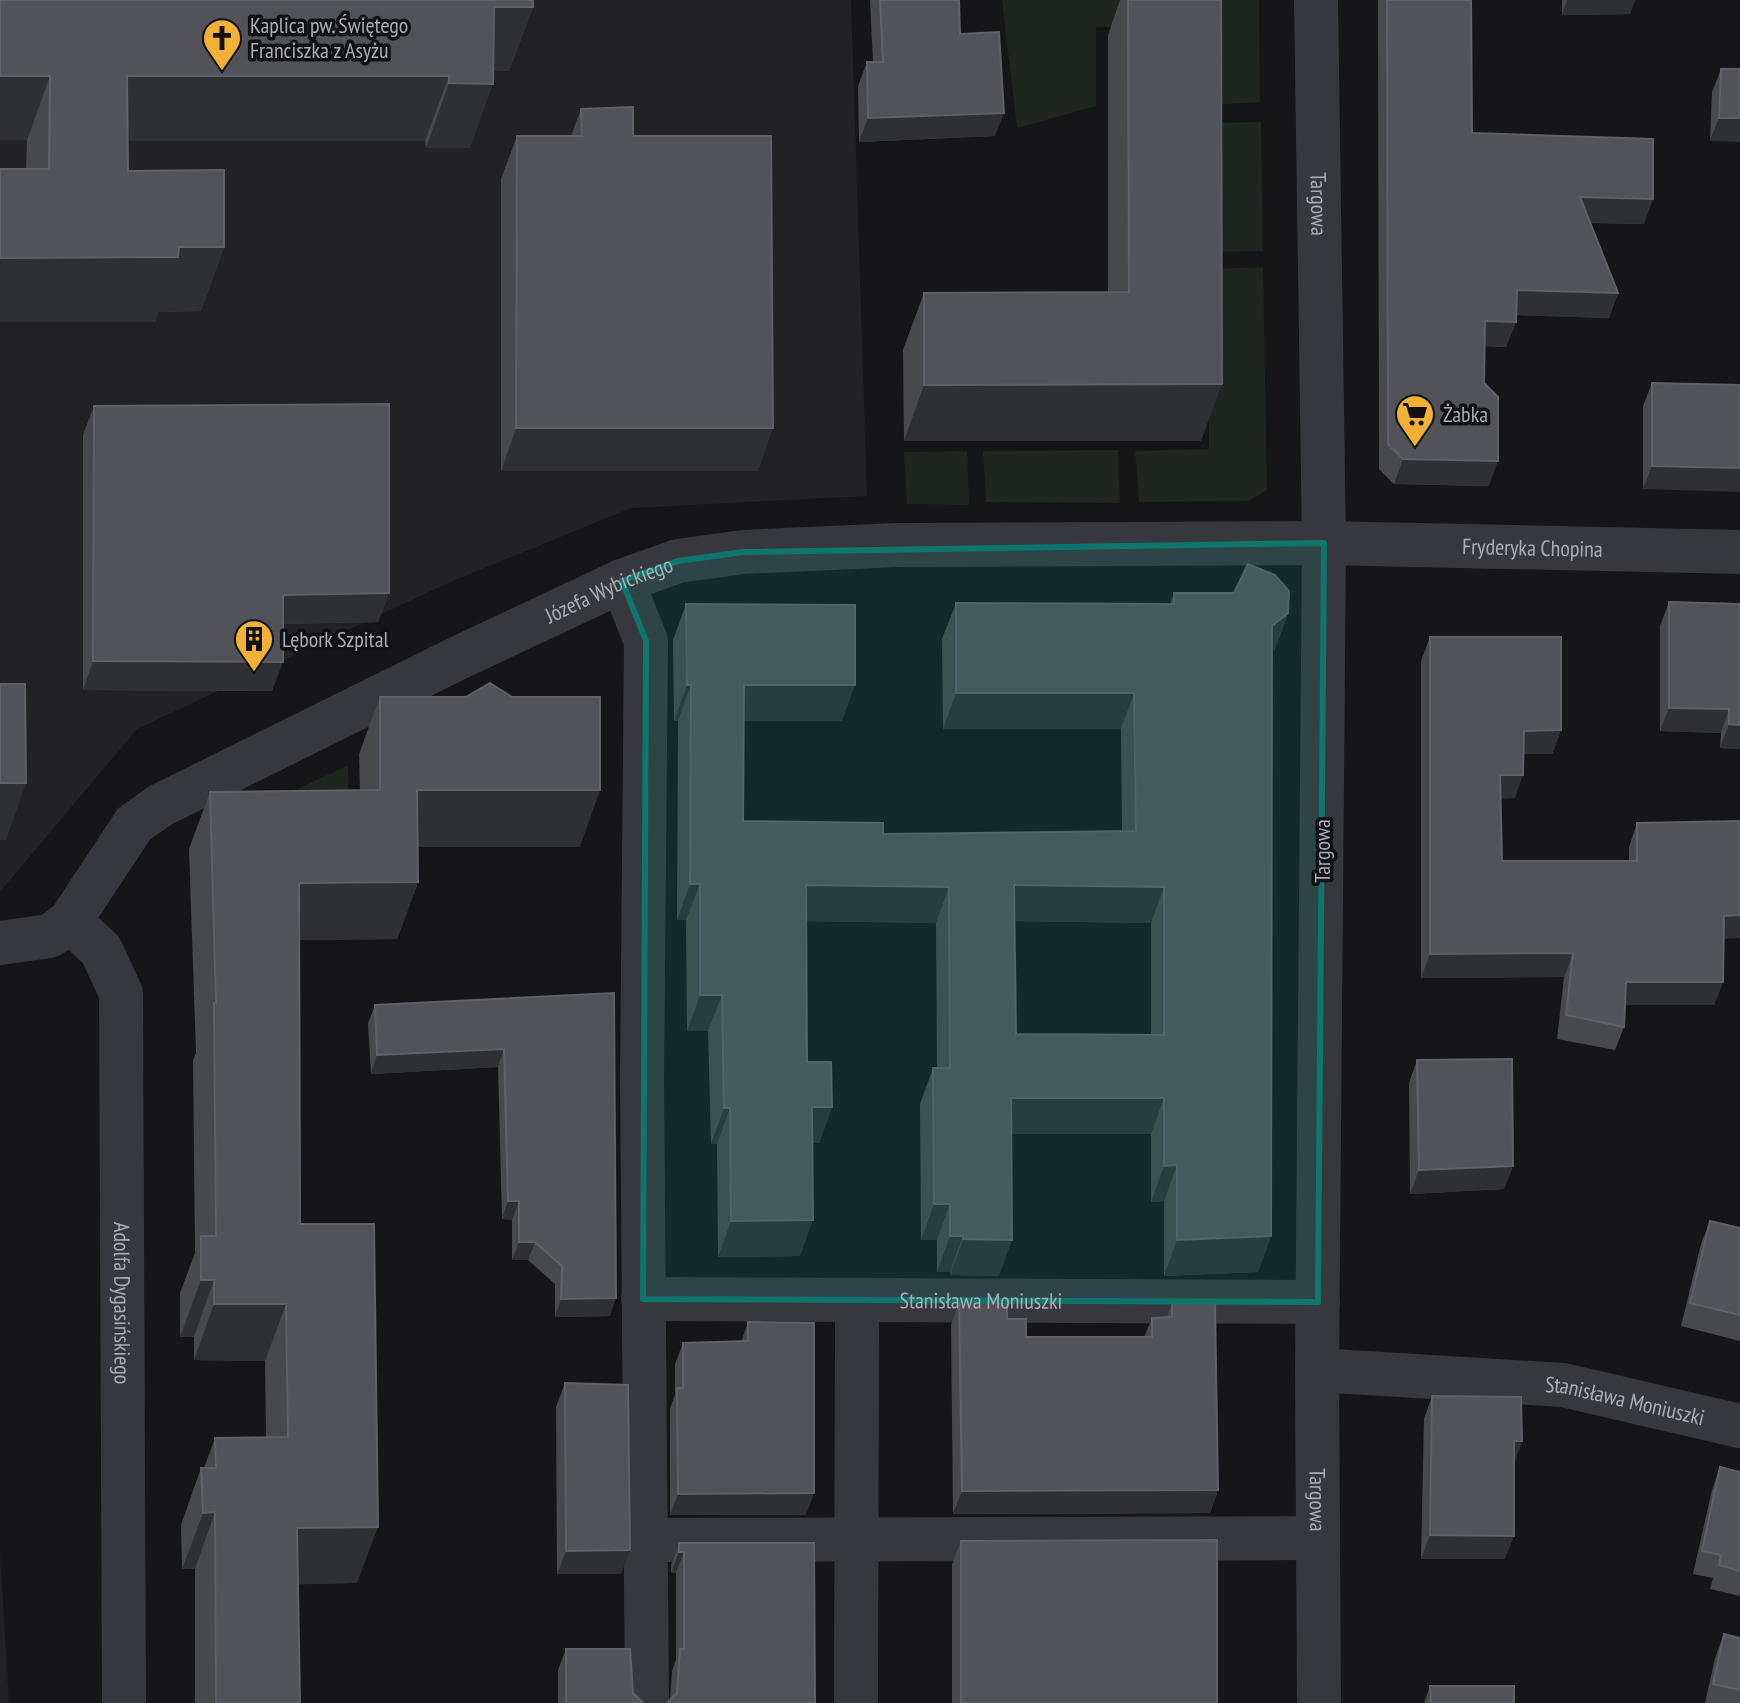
<svg xmlns="http://www.w3.org/2000/svg" width="1740" height="1703" font-family="'PT Sans Narrow',sans-serif">
<style>
.built{fill:#222225}
.grass{fill:#1e261f}
.lines{fill:none;stroke-linecap:round;stroke-linejoin:round}
.minor{stroke:#37383d;stroke-width:44}
.wall{fill:#47494d;fill-rule:evenodd}
.shaded-wall{fill:#2f3033}
.building{fill:#525359;stroke:#5f6168;stroke-width:2;fill-rule:evenodd}
.marked{fill:#0f766e;fill-opacity:0.2;stroke:#0f766e;stroke-width:6;stroke-linejoin:round}
.labels{text-anchor:middle;stroke-width:7;stroke-linejoin:round;paint-order:stroke}
.poi-label{font-size:22px;fill:#a8adb8;stroke:#111113;text-anchor:start}
.street-label{font-size:22px;fill:#a8adb8;stroke:#111113}
</style>
<rect width="100%" height="100%" fill="#161618"/>
<path class="built" d="M0,0H851L867,496L631,508L448,583L137,729L0,892Z
M0,1552L9,1703H0Z"/>
<path class="grass" d="M1002,0H1259L1260,102L1210,105L1207,26L1096,27V106L1017,128Z
M1261,122L1263,251L1210,252V123Z
M1263,267L1267,490L1249,501L1139,502L1135,451L1209,449V269Z
M1118,450L1120,503L986,502L983,451Z
M967,451L969,505L907,504L904,452Z
M348,765L349,836H296V790Z"/>
<g class="lines">
<g class="minor">
<path id="s1" d="M1316,0L1324,543L1317,1370L1319,1703"/>
<path d="M622,581L646,641L642,1079L647,1703"/>
<path id="s2" d="M70,921L101,950L121,993L124,1703"/>
<path id="s3" d="M0,943L50,936L70,921L134,824L161,805L458,658L622,581L678,561L743,552L897,545L1324,543L1740,552"/>
<path id="s4" d="M643,1299L1318,1302"/>
<path id="s5" d="M1317,1370L1563,1385L1740,1426"/>
<path d="M647,1540L1318,1538"/>
<path d="M856,1703L857,1302"/>
</g>
</g>
<path class="wall" d="M0,0L533,7L509,71H494L470,148H426L425,141H128V171L224,247L201,311L158,312L155,322H0V169H26L27,140H0Z
M870,0H959L960,34L995,136L859,142L858,86L867,62H873Z
M1120,0H1221L1201,441H904L903,350L924,293H1108V35Z
M1378,0H1471L1472,133L1644,224L1590,223L1618,293L1609,318L1516,315V322L1506,347L1485,346L1484,383L1489,486L1394,484L1379,469Z
M1562,0H1635L1630,14L1562,15Z
M1721,69H1740L1710,141L1712,92Z
M581,109L633,136L758,471H501V179L517,136H571Z
M1652,383L1740,385L1643,489V406Z
M94,406L389,593L378,622L283,624L272,691L83,690V435Z
M1174,593L1288,613L1275,649L1272,652L1271,1236L1258,1272L1164,1276V1201L1151,1202V1134H1012L999,1276L950,1275V1272H937V1240H921L920,1104L933,1068H937L936,923L806,921L807,1062L832,1107L819,1143H812L800,1256L718,1257L717,1144H711L708,1031H687L686,920H677L678,721H674L673,640L686,604L842,721H744L743,821L883,834L1122,831L1121,729H943L942,639L956,603L1170,604ZM1014,921L1151,923V1035L1016,1034Z
M1669,602L1740,604V749L1720,748L1721,733L1660,731V626Z
M1430,637L1561,730L1552,754H1523L1515,798H1500L1502,861H1629V847L1637,823L1723,939V982L1714,1005H1625L1624,1027L1615,1050L1557,1039L1564,977L1421,978V661Z
M380,697L580,847H418V882L397,939L299,940L300,1224L357,1583L298,1584L300,1703H195V1569H182L181,1525L201,1468H204L215,1438L266,1437L265,1361L194,1360V1337H180V1293L195,1253L193,1060L196,1053L189,849L210,792L360,790L359,754Z
M614,993L610,1316L555,1317V1284L528,1260H512V1220L502,1219L498,1067L371,1074L368,1023L375,1005Z
M1417,1060L1513,1166L1504,1189L1410,1194L1409,1083Z
M1710,1221L1740,1228V1341L1681,1326L1701,1244Z
M959,1302L1007,1319L1026,1337H1144L1152,1318L1167,1317L1172,1303L1218,1490L1210,1513L953,1514L951,1325Z
M748,1322L806,1515H670V1409L675,1394V1364L683,1343L741,1342Z
M565,1383L621,1574H557L556,1407Z
M1432,1396L1514,1465L1505,1559H1421L1424,1419Z
M1720,1467L1740,1472V1596L1710,1589L1713,1578L1693,1574L1712,1490Z
M961,1541L1217,1703H952V1564Z
M679,1543L815,1703L670,1700L672,1671L676,1659V1573H671V1565Z
M1724,1634L1740,1638V1703H1705L1715,1658Z
M566,1649L633,1693L643,1703H558V1670Z
M1430,1686L1431,1703H1424Z"/>
<path class="shaded-wall" d="M1567,0H1635L1630,14L1562,15Z
M494,7H533L509,71H471Z
M0,76H50L27,140H0Z
M127,76H449L425,141H104Z
M449,83L493,84L470,148H426Z
M1004,113L995,136L859,142L868,118Z
M1719,118H1740V142L1710,141Z
M1580,197L1653,199L1644,224L1571,222Z
M179,247H224L201,311L158,312L155,322H0V258Z
M1517,290L1618,293L1609,318L1507,315Z
M1485,321L1516,322L1506,347L1476,346Z
M1222,384L1201,441H904L924,385Z
M516,428H773L758,471H501Z
M1403,459L1498,461L1489,486L1394,484Z
M1652,466L1740,468V492L1643,489Z
M389,593L378,622L272,624L283,595Z
M1288,613L1275,649L1259,662L1272,626Z
M93,661L283,662L272,691L83,690Z
M687,685H691L678,721H674Z
M744,685H855L842,721H731Z
M956,693H1134L1121,729H943Z
M1669,708L1729,709L1721,733L1660,731Z
M1729,724L1740,725V749L1720,748Z
M1561,730L1552,754H1515L1524,731Z
M1500,775H1523L1515,798L1491,799Z
M0,783H26L6,840H0Z
M417,790H600L580,847H397Z
M418,882L397,939L278,940L299,883Z
M690,884H700L686,920H677Z
M806,885L949,887L936,923L793,921Z
M1014,885L1164,887L1151,923L1001,921Z
M1740,915V938L1715,939L1724,916Z
M1573,953L1564,977L1421,978L1430,954Z
M1626,982H1723L1714,1005H1617Z
M700,995H722L708,1031H687Z
M504,1049L498,1067L371,1074L377,1055Z
M1011,1098H1164L1151,1134H998Z
M812,1107H832L819,1143H799Z
M724,1108H730L717,1144H711Z
M1177,1165L1164,1201L1151,1202L1164,1166Z
M1513,1166L1504,1189L1410,1194L1419,1170Z
M508,1201H519L512,1220L502,1219Z
M934,1204H950L937,1240H921Z
M813,1220L800,1256L718,1257L731,1221Z
M950,1236H963L950,1272H937Z
M1271,1236L1258,1272L1164,1276L1177,1240Z
M963,1239L1012,1240L999,1276L950,1275Z
M519,1242H535L528,1260H512Z
M201,1280H214L194,1337H180Z
M616,1298L610,1316L555,1317L561,1299Z
M214,1304H286L265,1361L194,1360Z
M1514,1441H1522L1514,1465Z
M1218,1490L1210,1513L953,1514L962,1491Z
M814,1493L806,1515H670L678,1494Z
M215,1512L195,1569H182L203,1513Z
M378,1527L357,1583L276,1585L297,1528Z
M1430,1535L1514,1536L1505,1559H1421Z
M630,1550L621,1574H557L566,1551Z
M679,1552H684L676,1573H671Z"/>
<path class="building" d="M0,0H533V7H494L493,84L449,83V76H127L128,171L224,170V247H179L178,257L0,258V169H49L50,76H0Z
M880,0H959L960,34L999,32L1004,113L868,118L867,62H883Z
M1128,0H1221L1222,384L924,385V293L1129,292Z
M1387,0H1471L1472,133L1653,139V199L1580,197L1618,293L1517,290L1516,322L1485,321L1484,383L1498,397V461L1403,459L1388,444Z
M1721,69H1740V118H1719Z
M633,107V136H771L773,428H516L517,136H582L581,109Z
M1652,383L1740,385V468L1652,466Z
M389,404V593L283,595V662L93,661L94,406Z
M1248,564L1275,575L1289,591L1288,613L1272,626L1271,1236L1177,1240V1165L1164,1166V1098H1011L1012,1240L963,1239V1236H950V1204H934L933,1068H950L949,887L806,885L807,1062H831L832,1107H812L813,1220L731,1221L730,1108H724L722,995H700V884H690L691,685H687L686,604L855,605V685H744L743,821L883,823V834L1136,831L1134,693H956V603L1174,604V593H1234ZM1014,885L1164,887V1035L1016,1034Z
M1669,602L1740,604V725L1729,724V709L1669,708Z
M1430,637H1561V730L1524,731L1523,775H1500L1502,861H1637V823L1740,821V915L1724,916L1723,982H1626L1624,1027L1566,1015L1573,953L1430,954Z
M490,683L512,697H600V790H417L418,882L299,883L300,1224H374L378,1527L297,1528L300,1703H216L215,1512L203,1513L201,1468H216L215,1438L288,1437L286,1304H214V1280H201V1236H216L214,1003H216L210,792L380,790V697H466Z
M0,684H25L26,783H0Z
M614,993L616,1298L561,1299L562,1266L535,1242H519V1201H508L504,1049L377,1055L375,1005Z
M1512,1059L1513,1166L1419,1170L1417,1060Z
M1710,1221L1740,1228V1315L1690,1303Z
M959,1302H1007V1319H1026V1337H1152V1318L1172,1317V1303H1215L1218,1490L962,1491Z
M748,1322L814,1323V1493L678,1494L677,1388H683V1343L748,1341Z
M565,1383L628,1385L630,1550L566,1551Z
M1432,1396L1521,1397L1522,1441H1514V1536L1430,1535Z
M1720,1467L1740,1472V1571L1719,1565L1721,1555L1702,1551Z
M1217,1540V1703H961V1541Z
M679,1543H814L815,1703H667L677,1693L680,1649H684V1552H679Z
M1724,1634L1740,1638V1690L1713,1684Z
M566,1649H630L633,1693L643,1703H566Z
M1430,1686H1514V1703H1431Z"/>
<path class="marked" d="M1324,543L1318,1302L643,1299L646,641L622,581L678,561L743,552Z"/>
<defs>
<g id="church-pin" transform="scale(2)"><path d="M0 17L-7.5 6A9.5 9.5 0 1 1 7.5 6Z" fill="#f2b134" stroke="#111113"/><path d="M-1.2-6h2.4v3.5h3.3v2.4h-3.3V6h-2.4V-.1h-3.3v-2.4h3.3Z" fill="#111"/></g>
<g id="supermarket-pin" transform="scale(2)"><path d="M0 17L-7.5 6A9.5 9.5 0 1 1 7.5 6Z" fill="#f2b134" stroke="#111113"/><path d="M-6-5.5h2.5l.6 2H6L4.5 2H-2.5L-4.4-4H-6ZM-1.5 3.2a1.3 1.3 0 1 0 .1 0ZM3 3.2a1.3 1.3 0 1 0 .1 0Z" fill="#111"/></g>
<g id="building-pin" transform="scale(2)"><path d="M0 17L-7.5 6A9.5 9.5 0 1 1 7.5 6Z" fill="#f2b134" stroke="#111113"/><path d="M-4-6H4V6H1V3H-1V6H-4ZM-2.5-4.3h1.7v1.8h-1.7ZM.8-4.3h1.7v1.8H.8ZM-2.5-1h1.7V.8h-1.7ZM.8-1h1.7V.8H.8Z" fill="#111"/></g>
</defs>
<g fill-rule="evenodd">
<use href="#church-pin" x="222" y="38"/>
<use href="#supermarket-pin" x="1415" y="414"/>
<use href="#building-pin" x="254" y="639"/>
</g>
<g class="labels">
<g class="poi-label">
<text x="250" y="33">Kaplica pw. Świętego<tspan x="250" dy="25">Franciszka z Asyżu</tspan></text>
<text x="1443" y="422">Żabka</text>
<text x="282" y="647">Lębork Szpital</text>
</g>
<g class="street-label">
<text dy="8" stroke="none"><textPath href="#s1" startOffset="204">Targowa</textPath></text>
<text dy="8" stroke="none"><textPath href="#s3" startOffset="1652">Fryderyka Chopina</textPath></text>
<text dy="8" stroke="none"><textPath href="#s3" startOffset="722">Józefa Wybickiego</textPath></text>
<text transform="translate(1322 851) rotate(-90)" y="8">Targowa</text>
<text dy="8" stroke="none"><textPath href="#s4" startOffset="338">Stanisława Moniuszki</textPath></text>
<text dy="8" stroke="none"><textPath href="#s2" startOffset="400">Adolfa Dygasińskiego</textPath></text>
<text dy="8" stroke="none"><textPath href="#s5" startOffset="310">Stanisława Moniuszki</textPath></text>
<text dy="8" stroke="none"><textPath href="#s1" startOffset="1500">Targowa</textPath></text>
</g>
</g>
</svg>
